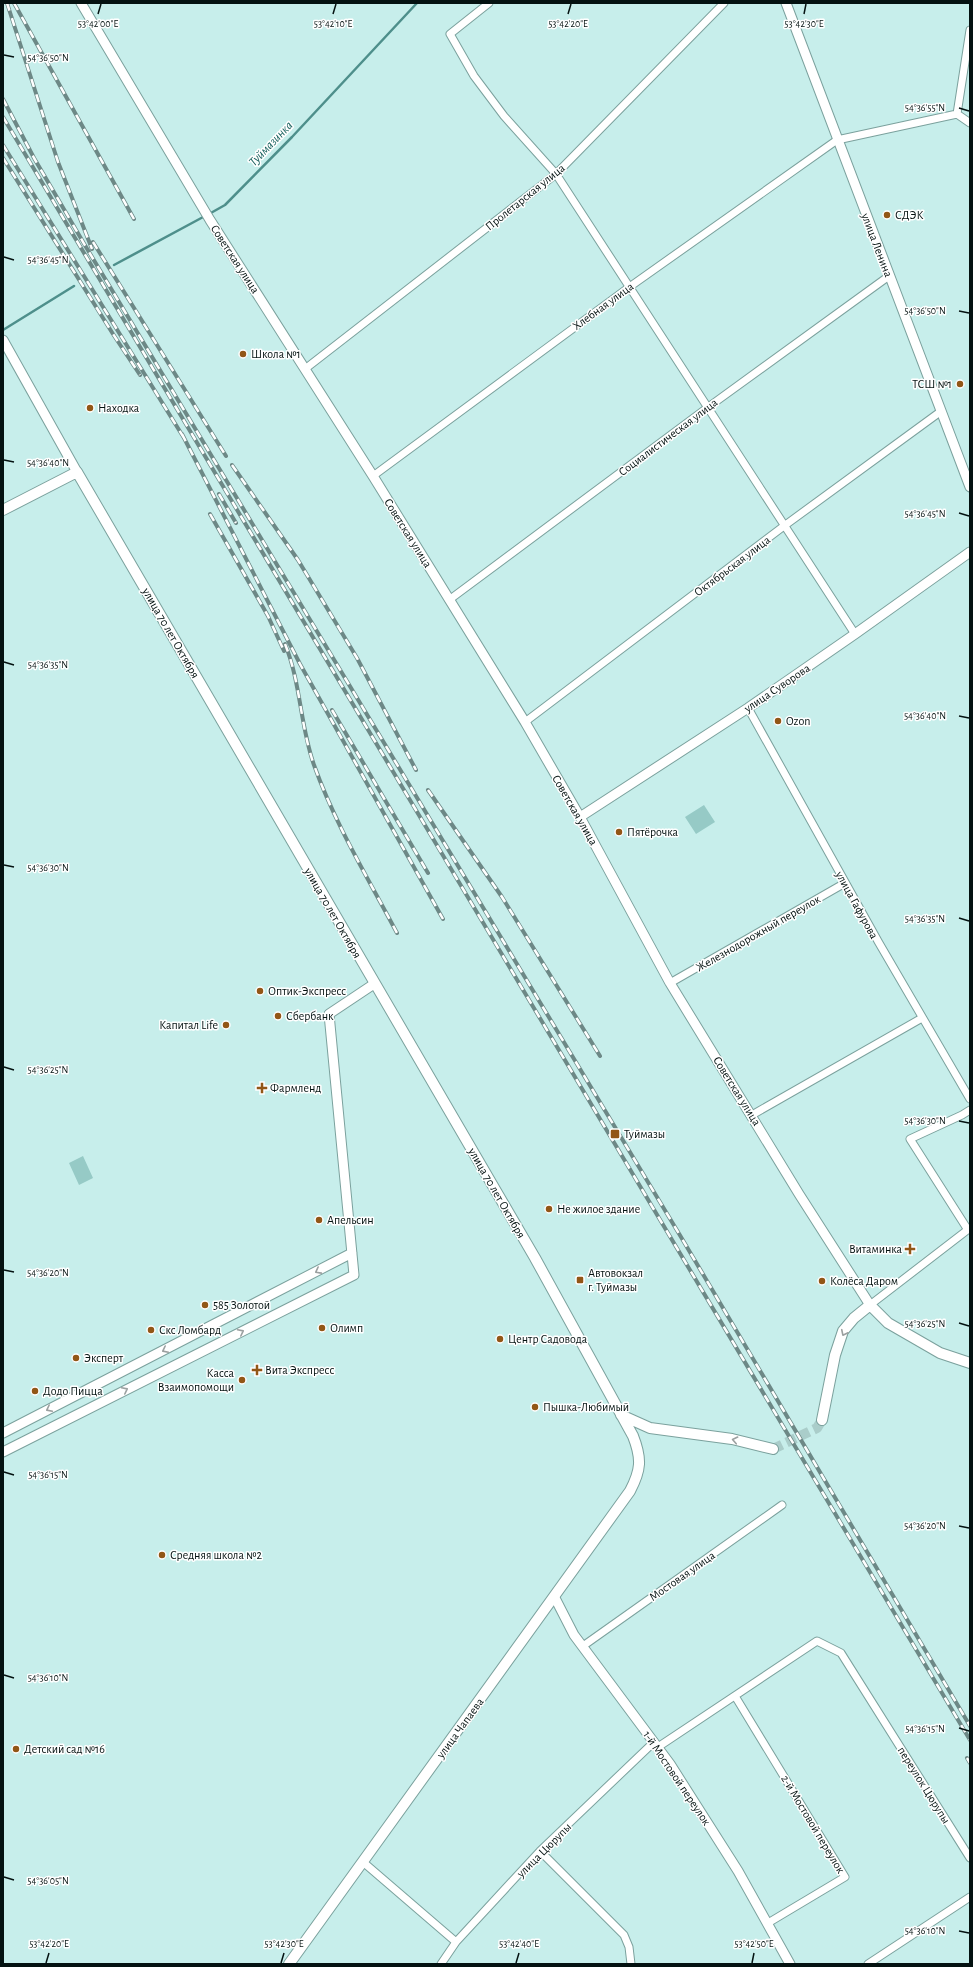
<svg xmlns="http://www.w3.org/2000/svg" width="973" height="1967" font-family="'Alegreya Sans',sans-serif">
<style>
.green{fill:#96cac6}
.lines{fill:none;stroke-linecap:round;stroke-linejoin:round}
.stream{stroke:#4e8f8b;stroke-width:2.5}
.secondary-tunnel{stroke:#aacdca;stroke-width:10;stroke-dasharray:10 5;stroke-linecap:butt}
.minor-casing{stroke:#7ba19d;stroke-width:9}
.tertiary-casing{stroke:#7ba19d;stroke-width:11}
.secondary-casing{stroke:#7ba19d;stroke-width:12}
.minor{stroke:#fff;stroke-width:7}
.tertiary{stroke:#fff;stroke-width:9}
.secondary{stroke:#fff;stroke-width:10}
.rail-casing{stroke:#6d8886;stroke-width:4}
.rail{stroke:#fff;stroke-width:2.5;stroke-dasharray:8;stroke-linecap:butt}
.oneway{stroke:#9ba0a0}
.ticks{fill:none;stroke:#041211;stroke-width:1.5}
.poi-dot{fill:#925616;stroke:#fff;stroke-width:1.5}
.labels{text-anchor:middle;stroke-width:3;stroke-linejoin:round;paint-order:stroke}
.street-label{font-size:12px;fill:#041211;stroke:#fff}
.poi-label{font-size:12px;fill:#041211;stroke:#fff;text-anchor:start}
.water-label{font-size:13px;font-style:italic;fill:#19625e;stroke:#fff}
.ticks-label{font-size:10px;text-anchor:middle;fill:#041211;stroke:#fff;stroke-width:3;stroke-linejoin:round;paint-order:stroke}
</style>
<rect width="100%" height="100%" fill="#c7eeeb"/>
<path class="green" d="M704,805L715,822L696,834L685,817Z
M83,1156L93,1178L79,1185L69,1163Z"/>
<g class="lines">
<path class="stream" d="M209,214L225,205L292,137L417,3
M114,265L205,216
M3,330L74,286"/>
<path class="secondary-tunnel" d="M773,1449L817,1428L822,1420"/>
<g class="minor-casing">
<path id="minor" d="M489,3L450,34L474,76L504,116L556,174L855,634
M957,114L970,30
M305,369L556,174L724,3
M373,476L628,288L837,140L957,114L970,123
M449,600L707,408L889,276
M748,708L879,943L970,1099
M525,722L784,526L940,412
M670,983L845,883
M752,1115L922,1018
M968,1230L910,1139L962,1115L970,1110
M870,1305L970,1228
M583,1646L782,1505
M735,1696L845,1877L768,1923
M658,1747L817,1641L841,1653L970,1858
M540,1851L624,1935L629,1947L631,1964
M363,1862L456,1942
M441,1964L456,1942L540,1851L654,1742
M868,1964L970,1897"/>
</g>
<g class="tertiary-casing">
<path id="tertiary" d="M81,3L210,220L373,476L525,722L580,817L670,983L799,1194L870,1305
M786,3L970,487
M3,340L77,472
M580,817L748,708L855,634L970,552
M3,1433L352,1253
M3,1452L354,1275L329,1014L374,984
M555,1598L574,1635L670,1764L738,1871L790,1964"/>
</g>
<g class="secondary-casing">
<path id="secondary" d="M3,510L77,472L535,1258L633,1436C642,1459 641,1470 630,1491L289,1964
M621,1415L650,1428L732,1439L773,1449
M822,1420L835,1355L843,1331L854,1318L870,1305L888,1323L940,1353L970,1363"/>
</g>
<use href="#minor" class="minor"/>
<use href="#tertiary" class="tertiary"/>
<use href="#secondary" class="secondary"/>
<g class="rail-casing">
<path id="rail" d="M7,3L58,162L92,249
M14,3L134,219
M3,99L34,158L86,247L681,1237L970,1726
M3,117L970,1740
M3,145L184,438
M3,158L113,334L140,375
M93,242L226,456
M182,434L300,664L443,919
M232,465L298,560L357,658L416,770
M219,494L236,523
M210,514L268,616L284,651
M285,644C301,683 300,726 314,765C335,824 368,878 397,933
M332,710L428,873
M428,790L502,897L600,1056
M967,1758L970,1763"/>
</g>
<use href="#rail" class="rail"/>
</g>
<defs><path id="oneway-chevron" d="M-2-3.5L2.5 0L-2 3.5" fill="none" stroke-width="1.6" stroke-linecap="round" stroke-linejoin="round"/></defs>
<g class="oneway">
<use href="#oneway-chevron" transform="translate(318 1271) rotate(152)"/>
<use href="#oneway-chevron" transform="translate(241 1332) rotate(-27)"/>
<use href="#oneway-chevron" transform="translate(844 1333) rotate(116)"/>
<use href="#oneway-chevron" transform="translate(165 1350) rotate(153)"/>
<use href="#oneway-chevron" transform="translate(125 1390) rotate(-27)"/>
<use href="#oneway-chevron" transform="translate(49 1409) rotate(153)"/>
<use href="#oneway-chevron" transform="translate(735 1440) rotate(-168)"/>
</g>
<path class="ticks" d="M98,14L101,4M333,14L336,4M568,14L571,4M804,14L806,4M4,55L14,57M959,108L969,111M4,257L14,260M959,311L969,313M4,460L14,462M959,513L969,516M4,662L14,665M959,716L969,718M4,865L14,867M959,918L969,921M4,1067L14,1070M959,1121L969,1123M4,1270L14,1272M959,1323L969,1326M4,1472L14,1475M959,1526L969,1528M4,1675L14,1678M959,1728L969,1731M4,1877L14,1880M959,1931L969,1933M46,1963L49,1953M281,1963L284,1953M516,1963L519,1953M752,1963L754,1953"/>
<g class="poi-dot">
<circle cx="887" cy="215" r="4"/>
<circle cx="243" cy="354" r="4"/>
<circle cx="960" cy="384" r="4"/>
<circle cx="90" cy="408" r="4"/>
<circle cx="778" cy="721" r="4"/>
<circle cx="619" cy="832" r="4"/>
<circle cx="260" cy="991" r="4"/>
<circle cx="278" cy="1016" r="4"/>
<circle cx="226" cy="1025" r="4"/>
<path d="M260 1082h4v4h4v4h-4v4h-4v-4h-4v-4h4z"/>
<rect x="610" y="1129" width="10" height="10" rx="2"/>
<circle cx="549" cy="1209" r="4"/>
<circle cx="319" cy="1220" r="4"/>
<path d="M908 1243h4v4h4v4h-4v4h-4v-4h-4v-4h4z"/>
<rect x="576" y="1276" width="8" height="8" rx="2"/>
<circle cx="822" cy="1281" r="4"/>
<circle cx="205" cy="1305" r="4"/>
<circle cx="322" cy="1328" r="4"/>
<circle cx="151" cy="1330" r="4"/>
<circle cx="500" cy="1339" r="4"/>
<circle cx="76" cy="1358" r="4"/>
<path d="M255 1364h4v4h4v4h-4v4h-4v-4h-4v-4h4z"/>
<circle cx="242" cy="1380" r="4"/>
<circle cx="35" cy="1391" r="4"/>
<circle cx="535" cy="1407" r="4"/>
<circle cx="162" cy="1555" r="4"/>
<circle cx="16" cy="1749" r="4"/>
</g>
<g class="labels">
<g class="street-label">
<text transform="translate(525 197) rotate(-39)" y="4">Пролетарская улица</text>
<text transform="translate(877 245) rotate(69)" y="4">улица Ленина</text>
<text transform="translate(235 259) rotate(57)" y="4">Советская улица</text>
<text transform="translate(603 306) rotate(-36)" y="4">Хлебная улица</text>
<text transform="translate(668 437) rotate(-37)" y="4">Социалистическая улица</text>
<text transform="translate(408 533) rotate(58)" y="4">Советская улица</text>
<text transform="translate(732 566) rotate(-37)" y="4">Октябрьская улица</text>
<text transform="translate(171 633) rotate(60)" y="4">улица 70 лет Октября</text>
<text transform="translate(777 688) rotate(-34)" y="4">улица Суворова</text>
<text transform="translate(575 810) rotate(60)" y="4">Советская улица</text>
<text transform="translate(857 905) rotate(61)" y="4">улица Гафурова</text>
<text transform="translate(333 913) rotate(60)" y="4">улица 70 лет Октября</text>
<text transform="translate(758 933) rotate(-30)" y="4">Железнодорожный переулок</text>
<text transform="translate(737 1091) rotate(58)" y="4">Советская улица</text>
<text transform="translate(497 1193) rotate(60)" y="4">улица 70 лет Октября</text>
<text transform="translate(682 1576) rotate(-35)" y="4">Мостовая улица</text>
<text transform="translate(460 1728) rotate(-54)" y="4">улица Чапаева</text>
<text transform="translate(677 1778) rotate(56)" y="4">1-й Мостовой переулок</text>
<text transform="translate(924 1785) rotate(58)" y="4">переулок Цюрупы</text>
<text transform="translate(813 1824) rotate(59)" y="4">2-й Мостовой переулок</text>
<text transform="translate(544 1850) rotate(-45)" y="4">улица Цюрупы</text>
</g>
<g class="poi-label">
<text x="895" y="219">СДЭК</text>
<text x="251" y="358">Школа №1</text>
<text x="952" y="388" text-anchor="end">ТСШ №1</text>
<text x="98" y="412">Находка</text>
<text x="786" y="725">Ozon</text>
<text x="627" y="836">Пятёрочка</text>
<text x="268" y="995">Оптик-Экспресс</text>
<text x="286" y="1020">Сбербанк</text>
<text x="218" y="1029" text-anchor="end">Капитал Life</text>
<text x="270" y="1092">Фармленд</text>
<text x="624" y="1138">Туймазы</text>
<text x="557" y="1213">Не жилое здание</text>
<text x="327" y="1224">Апельсин</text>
<text x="902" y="1253" text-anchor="end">Витаминка</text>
<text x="588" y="1277">Автовокзал<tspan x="588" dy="14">г. Туймазы</tspan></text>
<text x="830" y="1285">Колёса Даром</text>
<text x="213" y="1309">585 Золотой</text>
<text x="330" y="1332">Олимп</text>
<text x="159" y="1334">Скс Ломбард</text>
<text x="508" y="1343">Центр Садовода</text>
<text x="84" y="1362">Эксперт</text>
<text x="265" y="1374">Вита Экспресс</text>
<text x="234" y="1377" text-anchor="end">Касса<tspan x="234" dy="14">Взаимопомощи</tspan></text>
<text x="43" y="1395">Додо Пицца</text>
<text x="543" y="1411">Пышка-Любимый</text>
<text x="170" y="1559">Средняя школа №2</text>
<text x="24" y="1753">Детский сад №16</text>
</g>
<g class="water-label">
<text transform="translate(270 143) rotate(-46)" y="5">Туймазинка</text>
</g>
</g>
<g class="ticks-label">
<text x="98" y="27">53°42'00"E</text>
<text x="333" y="27">53°42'10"E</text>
<text x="568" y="27">53°42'20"E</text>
<text x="804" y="27">53°42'30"E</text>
<text x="48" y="61">54°36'50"N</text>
<text x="925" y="111">54°36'55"N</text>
<text x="48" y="263">54°36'45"N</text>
<text x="925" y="314">54°36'50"N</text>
<text x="48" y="466">54°36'40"N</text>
<text x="925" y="517">54°36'45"N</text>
<text x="48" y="668">54°36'35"N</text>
<text x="925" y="719">54°36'40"N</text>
<text x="48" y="871">54°36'30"N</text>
<text x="925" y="922">54°36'35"N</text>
<text x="48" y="1073">54°36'25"N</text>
<text x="925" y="1124">54°36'30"N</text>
<text x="48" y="1276">54°36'20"N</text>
<text x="925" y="1327">54°36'25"N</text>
<text x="48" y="1478">54°36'15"N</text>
<text x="925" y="1529">54°36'20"N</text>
<text x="48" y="1681">54°36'10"N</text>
<text x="925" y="1732">54°36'15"N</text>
<text x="48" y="1884">54°36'05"N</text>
<text x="925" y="1934">54°36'10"N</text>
<text x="49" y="1947">53°42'20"E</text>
<text x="284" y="1947">53°42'30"E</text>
<text x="519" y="1947">53°42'40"E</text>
<text x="754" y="1947">53°42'50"E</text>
</g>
<rect width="973" height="1967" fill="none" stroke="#041211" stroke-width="8"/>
</svg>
